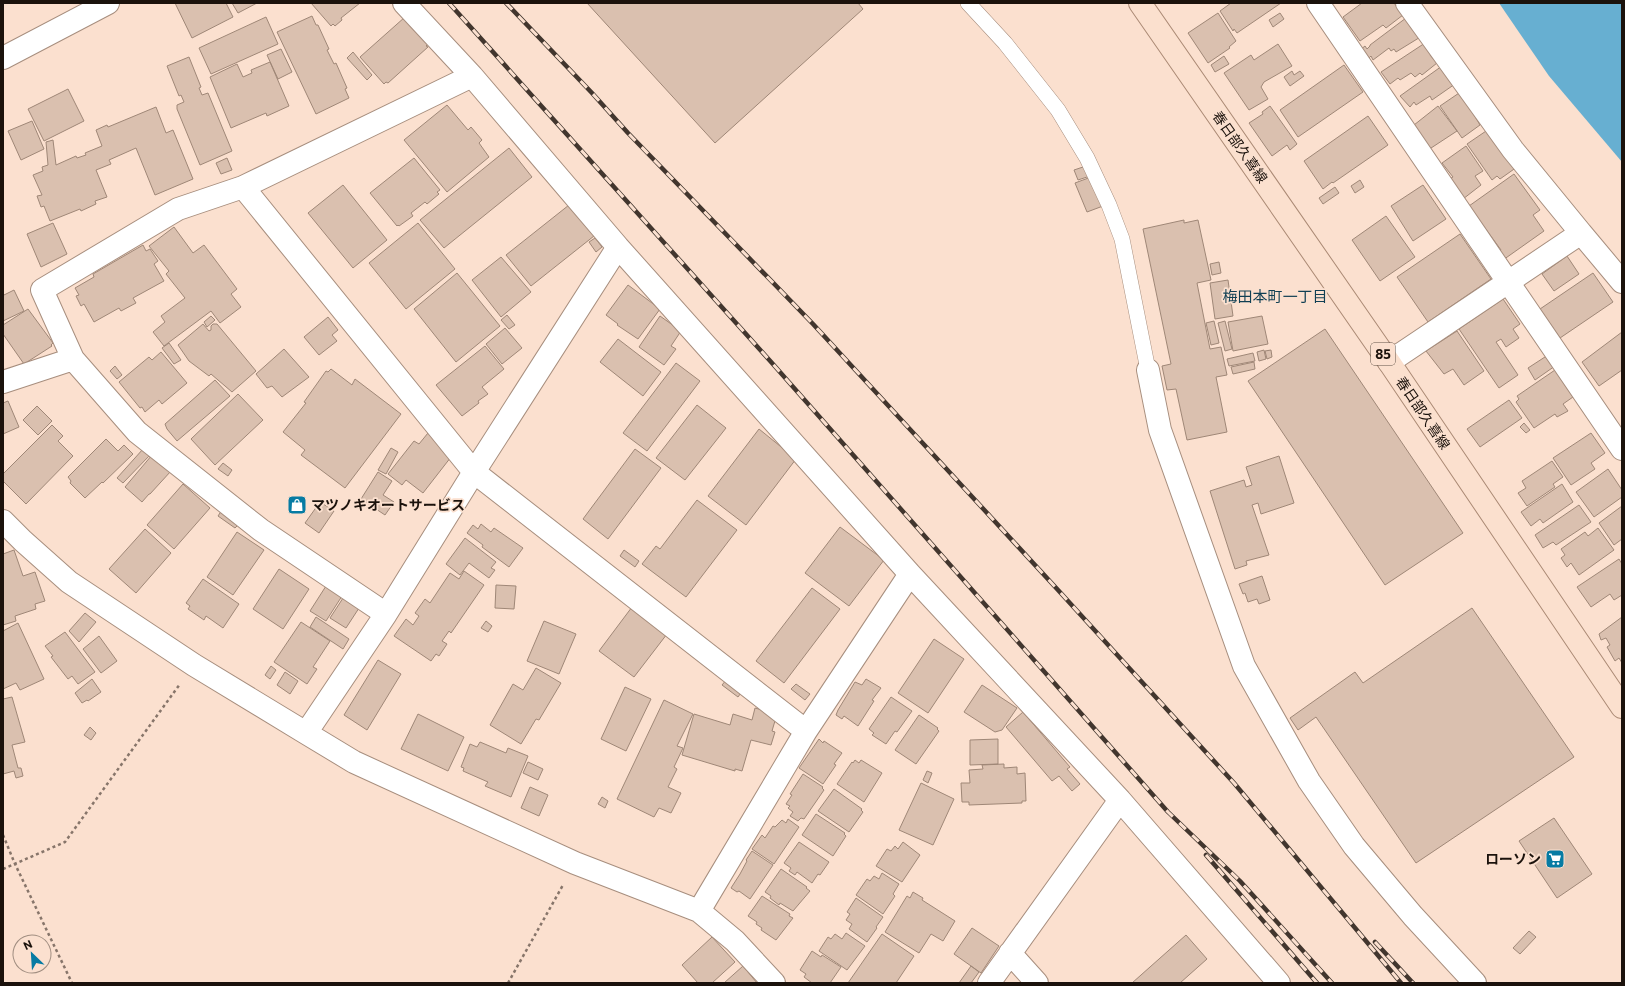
<svg xmlns="http://www.w3.org/2000/svg" width="1625" height="986" font-family="Commissioner,'Noto Sans JP',sans-serif">
<style>
.water{fill:#67afd1}
.building{fill:#dac0af;stroke:#9f8777}
.lines{fill:none;stroke-linecap:round;stroke-linejoin:round}
.lane-casing{stroke:#a78e7e;stroke-width:16}
.street-casing{stroke:#a78e7e;stroke-width:24}
.primary-casing{stroke:#ab8a75;stroke-width:24}
.path{stroke:#87756a;stroke-width:2.5;stroke-dasharray:3 3;stroke-linecap:butt}
.lane{stroke:#fff;stroke-width:15}
.street{stroke:#fff;stroke-width:22}
.primary{stroke:#fbe0ce;stroke-width:22}
.rail-casing{stroke:#42362e;stroke-width:4.5}
.rail{stroke:#fbe0cf;stroke-width:3;stroke-dasharray:9;stroke-linecap:butt}
.labels{text-anchor:middle;stroke-width:3.5;stroke-linejoin:round;paint-order:stroke}
.shield{fill:#fbe0cf;stroke:#5e5046;stroke-width:1}
.shield-label{font-size:13px;font-weight:bold;fill:#1b120c}
.street-label{font-size:14px;fill:#1b120c;stroke:#fbe0cf}
.poi-label{font-size:14px;font-weight:bold;fill:#1b120c;stroke:#fbe0cf;text-anchor:start}
.neighbourhood-label{font-size:15px;fill:#103f53;stroke:#fbe0cf}
</style>
<rect width="100%" height="100%" fill="#fbe0cf"/>
<path class="water" d="M1499,3H1622V162L1549,76Z"/>
<path class="building" d="M175,3H226L233,17L192,38Z
M232,3H257L238,13Z
M311,3H360L341,18L342,20L335,26L333,24L331,26Z
M587,3H858L863,9L715,143Z
M1231,3H1281L1237,33L1234,29L1233,31L1220,11Z
M1362,3H1394L1403,15L1386,28L1383,25L1360,41L1343,17Z
M1218,13L1236,41L1229,47L1230,48L1208,63L1188,33Z
M1280,13L1284,19L1273,27L1269,20Z
M312,16L316,25H318L329,49L327,50L334,64L336,63L347,88L345,89L349,98L316,114L277,32Z
M266,17L278,44L211,74L199,48Z
M405,17L428,44L426,46L428,47L388,83L386,82L384,84L360,57Z
M1406,18L1422,36L1396,52L1394,49L1391,51L1389,48L1373,60L1371,56L1367,60L1360,50L1365,46L1367,49L1370,46V45Z
M1425,43L1432,54L1430,55L1437,63L1422,75L1420,73L1415,77L1411,73L1400,80L1398,78L1390,84L1381,72Z
M1278,44L1292,66L1264,82L1261,87L1268,99L1249,110L1224,73L1251,55L1254,60Z
M281,49L292,72L278,79L267,55Z
M353,52L372,75L367,80L347,58Z
M1224,56L1229,64L1215,72L1211,65Z
M189,57L201,87L199,88L202,95L208,93L232,151L200,165L177,109V105L184,102L181,95L179,96L167,66Z
M270,62L289,106L267,116L266,113L231,128L210,77L237,64L243,77L252,73L251,70Z
M1344,65L1363,92L1298,137L1280,110Z
M1442,66L1455,84L1432,100L1430,96L1416,105L1414,102L1410,107L1400,96Z
M1292,71L1294,75L1300,71L1304,76L1290,86L1284,77Z
M68,89L84,121L44,141L28,109Z
M1462,91L1470,108L1480,125L1462,138L1440,106Z
M447,105L468,130L471,127L482,140L479,143L489,157L447,192L404,140Z
M1270,106L1297,144L1290,150L1287,145L1272,156L1249,123L1263,114L1262,112Z
M1438,106L1457,131L1428,150L1414,125Z
M156,107L166,133L173,130L193,179L155,195L136,148L109,160L111,164L96,170L107,197L95,201L96,204L81,211L80,209L50,221L44,206L41,207L37,196L42,195L33,175L43,171L42,167L48,165L46,142L53,140L56,165L76,156L77,158L86,155L85,153L102,146L96,130L107,125L108,127Z
M1368,116L1388,145L1333,183L1332,182L1323,189L1304,161Z
M32,121L44,149L21,160L8,131Z
M1489,129L1517,167L1500,179L1497,176L1492,180L1467,144Z
M1466,146L1483,171L1475,176L1481,185L1463,199L1449,179L1453,177L1442,163Z
M509,148L532,177L444,248L420,220Z
M227,158L232,170L221,174L216,163Z
M414,158L440,190L437,192L439,194L427,204L425,202L411,213L413,216L399,226L398,225L397,226L370,193Z
M1086,166L1090,176L1078,180L1074,170Z
M1514,174L1540,210L1533,215L1544,231L1503,260L1498,252L1501,250L1469,206Z
M1091,177L1103,206L1087,212L1075,183Z
M1360,180L1364,187L1355,193L1351,186Z
M343,185L387,240L353,268L308,213Z
M1423,185L1446,219L1413,241L1391,206Z
M1335,187L1339,193L1323,204L1319,198Z
M569,205L594,236L531,286L506,255Z
M1386,216L1415,257L1380,281L1352,240Z
M1184,220V223L1198,220L1211,280L1197,283L1210,349L1221,347L1227,375L1216,377L1227,432L1187,440L1176,389L1167,390L1162,366L1171,364L1143,229Z
M53,223L67,254L41,267L27,234Z
M418,223L455,269L406,309L369,263Z
M174,227L193,253L204,245L237,289L231,294L241,307L220,323L211,311L164,346L153,332L165,322L161,316L185,298L166,274L169,271L149,246Z
M1460,234L1491,279L1428,322L1397,277Z
M595,238L602,247L596,252L589,242Z
M143,245L146,251L150,249L158,261L154,264L164,281L133,298L136,303L121,311L119,308L94,322L84,304L81,306L76,296L79,295L75,288L94,277L93,274Z
M1567,256L1579,274L1554,291L1542,274Z
M501,257L531,292L501,317L472,280Z
M1219,262L1221,273L1212,275L1210,264Z
M457,273L500,326L456,362L414,309Z
M1593,273L1613,302L1560,338L1540,309Z
M1228,280L1233,316L1215,319L1210,283Z
M628,285L660,309L638,339L617,325L618,324L606,315Z
M14,290L24,311L3,321V292L4,295Z
M1503,299L1520,324L1513,329L1519,338L1506,347L1501,339L1496,342L1518,375L1499,388L1459,329Z
M28,309L53,343L51,345L52,346L24,364L3,334V325Z
M507,315L515,325L509,329L501,320Z
M211,316L215,320L207,327L204,322Z
M660,316L681,331L671,346L676,349L664,365L639,347Z
M1262,316L1268,344L1233,351L1228,322Z
M328,317L338,330L332,335L337,341L319,355L304,337Z
M1214,321L1219,343L1211,345L1206,323Z
M1225,321L1232,349L1225,351L1218,323Z
M203,324L209,331L211,330V326L213,324H217L256,371L232,392L211,374L209,376L189,361L178,345Z
M505,328L522,348L502,364L486,344Z
M1325,329L1463,533L1385,585L1248,381Z
M1457,331L1484,371L1464,385L1453,369L1444,374L1426,351Z
M1622,332V370L1599,386L1582,362Z
M618,339L661,372L643,396L600,362Z
M169,343L181,360L174,364L162,348Z
M485,346L504,369L482,387L488,394L478,401L479,403L462,416L436,385Z
M284,349L309,377L282,397L272,386L267,388L256,374Z
M1264,350L1266,359L1259,361L1257,352Z
M1271,350L1272,357L1267,359L1265,351Z
M161,352L187,383L162,404L159,400L145,412L142,407L140,408L119,382L149,357L152,360Z
M1253,353L1255,361L1229,366L1227,359Z
M1548,355L1555,366L1535,380L1528,368Z
M1254,362L1255,369L1233,374L1231,367Z
M676,363L700,381L647,451L623,433Z
M115,366L122,375L117,379L110,371Z
M331,369L352,385L355,379L401,414L345,488L301,455L305,450L283,432L306,403L304,402L326,371L328,372Z
M1555,370L1573,397L1563,404L1568,411L1557,417L1555,414L1534,428L1516,402L1519,399L1517,396Z
M215,380L230,396L177,441L167,429L165,424Z
M238,394L263,420L215,465L191,439Z
M1509,400L1522,418L1480,447L1467,429Z
M8,401L19,427L3,434V403Z
M697,405L726,428L685,480L656,458Z
M37,406L52,421L38,435L23,420Z
M1524,423L1530,430L1526,433L1520,427Z
M52,425L63,436L58,441L73,456L26,504L3,481V474Z
M759,429L796,459L746,525L708,496Z
M428,433L446,447L451,457L423,493L406,480L402,485L388,474L414,441L419,444Z
M1591,433L1605,453L1591,463L1595,469L1571,485L1553,458Z
M106,439L118,451L124,445L133,454L103,483L102,482L85,498L70,483L71,481L68,477Z
M391,448L398,452L386,474L378,470Z
M143,449L150,455L123,483L117,478Z
M635,449L661,468L608,539L583,519Z
M152,455L171,471L150,494H149L142,502L125,487Z
M1279,456L1294,503L1261,514L1258,503L1252,505L1269,555L1246,561L1247,565L1235,569L1210,491L1244,480L1246,487L1252,485L1246,467Z
M1552,461L1563,477L1553,484L1555,487L1527,506L1518,493L1526,488L1522,481Z
M223,463L232,470L228,476L218,469Z
M1608,469L1622,490V497L1594,517L1576,492Z
M378,472L392,481L383,495L394,502L385,515L361,499Z
M183,484L210,508L174,549L147,525Z
M1562,484L1573,502L1543,523L1540,519L1531,526L1521,512Z
M697,500L737,530L686,597L642,564L656,546L660,549Z
M320,502L334,511L319,533L305,523Z
M1579,505L1591,522L1556,545L1553,542L1543,548L1535,535Z
M1622,506V539L1614,545L1599,523Z
M222,510L240,523L235,528L218,516Z
M481,524L491,532L494,528L523,548L509,567L482,547L483,545L467,533L473,525L478,529Z
M840,527L884,560L849,606L805,573Z
M1598,528L1614,550L1579,575L1571,563L1567,567L1561,558L1565,555L1561,549L1585,532L1588,536Z
M145,529L171,553L136,593L109,569Z
M237,532L264,550L233,595L207,577Z
M465,538L496,562L491,568L495,570L489,578L469,563L460,575L446,564Z
M14,550L23,576L35,572L45,601L35,604L36,609L15,616L16,621L3,625V554Z
M624,550L639,561L635,567L620,556Z
M1619,559L1622,564V595L1614,600L1610,594L1591,607L1577,587Z
M279,569L309,589L283,629L253,609Z
M464,571L484,585L451,633L449,631L442,641L447,644L439,656L436,654L431,661L394,636L406,619L413,625L419,616L415,613L425,599L430,603L450,573L459,579Z
M1262,576L1270,600L1259,604L1257,599L1248,602L1245,593L1243,594L1239,584Z
M203,579L239,604L223,628L206,616L204,620L188,609L190,606L186,603Z
M496,585L516,586L514,609L495,608Z
M326,586L342,596L326,621L310,611Z
M812,588L840,609L784,683L756,661Z
M345,595L361,605L346,628L330,618Z
M632,607L667,634L634,677L599,651Z
M1472,608L1574,757L1416,863L1316,717L1298,730L1290,718L1355,672L1363,683Z
M85,613L96,622L79,642L69,631Z
M316,617L349,639L343,649L310,627Z
M1622,617V663L1619,658L1615,661L1607,647L1610,645L1606,638L1601,640L1599,634Z
M486,621L492,626L488,632L481,628Z
M544,621L576,634L559,674L527,661Z
M301,622L330,641L313,667L317,669L307,684L274,662Z
M18,623L44,679L20,690L16,683L3,689V631Z
M65,632L95,672L78,684L72,676L68,679L51,657L53,656L45,646Z
M99,636L117,661L101,673L83,649Z
M934,639L964,659L928,713L898,693Z
M378,660L401,674L367,730L344,715Z
M271,666L276,670L270,679L265,675Z
M536,668L561,683L539,720L536,719L521,744L490,725L513,684L523,690Z
M285,672L298,681L290,694L277,685Z
M92,679L101,692L88,701L87,700L82,703L75,693Z
M727,679L743,690L738,697L722,685Z
M866,679L881,688L872,700L874,701L858,726L844,716L842,719L836,715L838,710L855,682L862,685Z
M796,684L810,694L805,700L791,689Z
M982,685L1017,708L1002,730L995,732L964,712Z
M625,687L651,699L626,751L601,739Z
M12,697L25,742L12,745L18,768H21L23,776L16,778L14,771L3,774V699Z
M891,697L912,711L897,732L895,731L886,744L872,735L874,733L869,729Z
M664,700L693,714L677,746L683,748L674,767L677,769L668,787L681,793L671,813L659,808L654,817L617,799Z
M755,708L777,714L772,731L775,732L771,745L751,740L742,771L735,769V771L682,755L694,714L730,725L733,714L752,720Z
M1023,712L1070,767L1067,769L1080,784L1072,791L1059,776L1052,781L1006,727Z
M418,714L464,737L448,771L401,749Z
M919,715L938,728L937,729L939,731L916,764L895,750Z
M90,727L96,733L91,740L84,735Z
M819,739L823,743L824,741L842,753L834,764L836,765L823,784L799,768Z
M998,739V764L970,765V740Z
M480,742L506,753L508,748L528,756L511,797L485,786L488,782L463,771L464,768L461,767L470,744L477,747Z
M855,760L859,763L861,760L882,773L864,802L837,784L852,762L853,763Z
M528,762L543,769L538,780L523,773Z
M1004,764V768L1017,767V774L1025,773L1026,801H1022V803L969,805V802H962L961,783H970L969,770L983,769L982,765Z
M927,771L932,773L928,783L923,780Z
M803,774L823,787L822,788L824,790L804,819L801,818L798,821L790,816L793,812L788,808L790,806L786,804L792,795L790,794Z
M921,783L954,799L933,845L899,830Z
M530,787L548,795L539,816L521,808Z
M834,789L862,809L861,810L863,812L849,832L818,811Z
M602,797L608,801L605,808L598,804Z
M816,814L845,833L844,834L846,836L833,856L802,835Z
M1554,818L1592,874L1557,898L1519,841Z
M788,819L799,827L774,864L752,849L762,835L765,838L773,826L775,827L782,820L786,823Z
M799,842L829,862L820,875L818,874L812,883L797,872L795,875L789,871L791,868L784,863Z
M903,842L920,855L902,882L876,866L887,849L891,851L895,846L898,849Z
M752,851L773,865L750,899L739,891L737,892L731,888L740,874L747,861L746,860Z
M781,869L807,887L806,888L810,891L793,911L780,903L779,905L770,898L771,896L765,892Z
M882,873L899,884L893,894L895,896L883,914L856,895L867,879L870,881L874,876L879,879Z
M913,892L923,898L922,900L955,921L943,941L931,934L919,953L885,932L907,896L910,898Z
M762,896L790,914L789,916L793,918L776,940L761,930L762,928L756,924L757,922L748,916Z
M856,898L883,917L876,927L877,928L867,942L849,929L852,924L846,920L850,914L847,912Z
M972,928L999,946L981,973L954,954Z
M1529,931L1536,937L1520,954L1513,948Z
M846,933L865,946L847,970L819,951L828,937L831,939L835,934L842,939Z
M882,934L914,956L896,983H848Z
M1186,935L1207,959L1180,983H1132Z
M712,937L735,962L712,983H698L682,965Z
M812,951L821,957L822,955L841,967L830,983H812L804,977L806,974L800,970Z
M743,966L757,983H724Z
M971,966L979,972L971,983H959Z"/>
<g class="lines">
<g class="lane-casing">
<path id="lane" d="M968,3L1005,43L1058,110L1087,158L1109,205L1122,239L1148,370"/>
</g>
<g class="street-casing">
<path id="street" d="M404,3L472,76L618,247L910,574L1120,800L1279,983
M1318,3L1622,449
M1407,3L1513,150L1581,233
M3,58L108,3
M243,187L474,472L806,731
M1389,362L1581,233L1622,282
M1148,370L1160,430L1244,666L1309,781L1354,846L1413,916L1475,983
M3,382L73,359
M3,521L23,541L69,582L194,665L306,733L354,762L575,863L699,911L735,941L774,983
M386,614L261,530L137,432L73,359L42,290L178,209L243,187L472,76
M306,733L386,614L474,472L618,247
M699,911L806,731L910,574
M1010,953L1037,983
M989,983L1120,800"/>
</g>
<g class="primary-casing">
<path id="primary" d="M1140,3L1389,362L1622,707"/>
</g>
<path class="path" d="M3,835L15,864L72,983
M3,869L65,842L180,684
M508,983L563,885"/>
<use href="#lane" class="lane"/>
<use href="#street" class="street"/>
<use href="#primary" class="primary"/>
<g class="rail-casing">
<path id="rail" d="M449,3L772,363L1168,812L1240,881L1332,983
M506,3L592,93L628,133L813,324L1058,590L1234,783L1401,983
M1206,855L1317,983
M1375,942L1413,983"/>
</g>
<use href="#rail" class="rail"/>
</g>
<defs>
<g id="shop-square" transform="scale(1)"><rect x="-9" y="-9" width="18" height="18" rx="4" fill="#067ba3" stroke="#fbe0cf"/><path d="M-5-2.5h2.3a2.7 3.5 0 0 1 5.4 0H5L5.5 6h-11ZM-1.5-2.5h3a1.5 2.3 0 0 0-3 0Z" fill="#fff"/></g>
<g id="supermarket-square" transform="scale(1)"><rect x="-9" y="-9" width="18" height="18" rx="4" fill="#067ba3" stroke="#fbe0cf"/><path d="M-6-5.5h2.5l.6 2H6L4.5 2H-2.5L-4.4-4H-6ZM-1.5 3.2a1.3 1.3 0 1 0 .1 0ZM3 3.2a1.3 1.3 0 1 0 .1 0Z" fill="#fff"/></g>
</defs>
<g fill-rule="evenodd">
<use href="#shop-square" x="297" y="505"/>
<use href="#supermarket-square" x="1555" y="859"/>
</g>
<g class="labels">
<rect class="shield" x="1371" y="343" width="24" height="22" rx="3"/>
<g class="shield-label">
<text x="1383" y="359">85</text>
</g>
<g class="street-label">
<text transform="translate(1240 147) rotate(55)" y="5">春日部久喜線</text>
<text transform="translate(1423 413) rotate(56)" y="5">春日部久喜線</text>
</g>
<g class="poi-label">
<text x="311" y="510">マツノキオートサービス</text>
<text x="1541" y="864" text-anchor="end">ローソン</text>
</g>
<g class="neighbourhood-label">
<text x="1275" y="302">梅田本町一丁目</text>
</g>
</g>
<rect width="1625" height="986" fill="none" stroke="#1b120c" stroke-width="8"/>
<g transform="translate(32 954) rotate(335)"><circle r="19" fill="#fbe0cf" stroke="#a18e81"/>
<path d="M0-3L7 15L0 10L-7 15Z" fill="#067ba3"/>
<text y="-6" font-size="11" font-weight="bold" text-anchor="middle" fill="#1b120c">N</text>
</g>
</svg>
